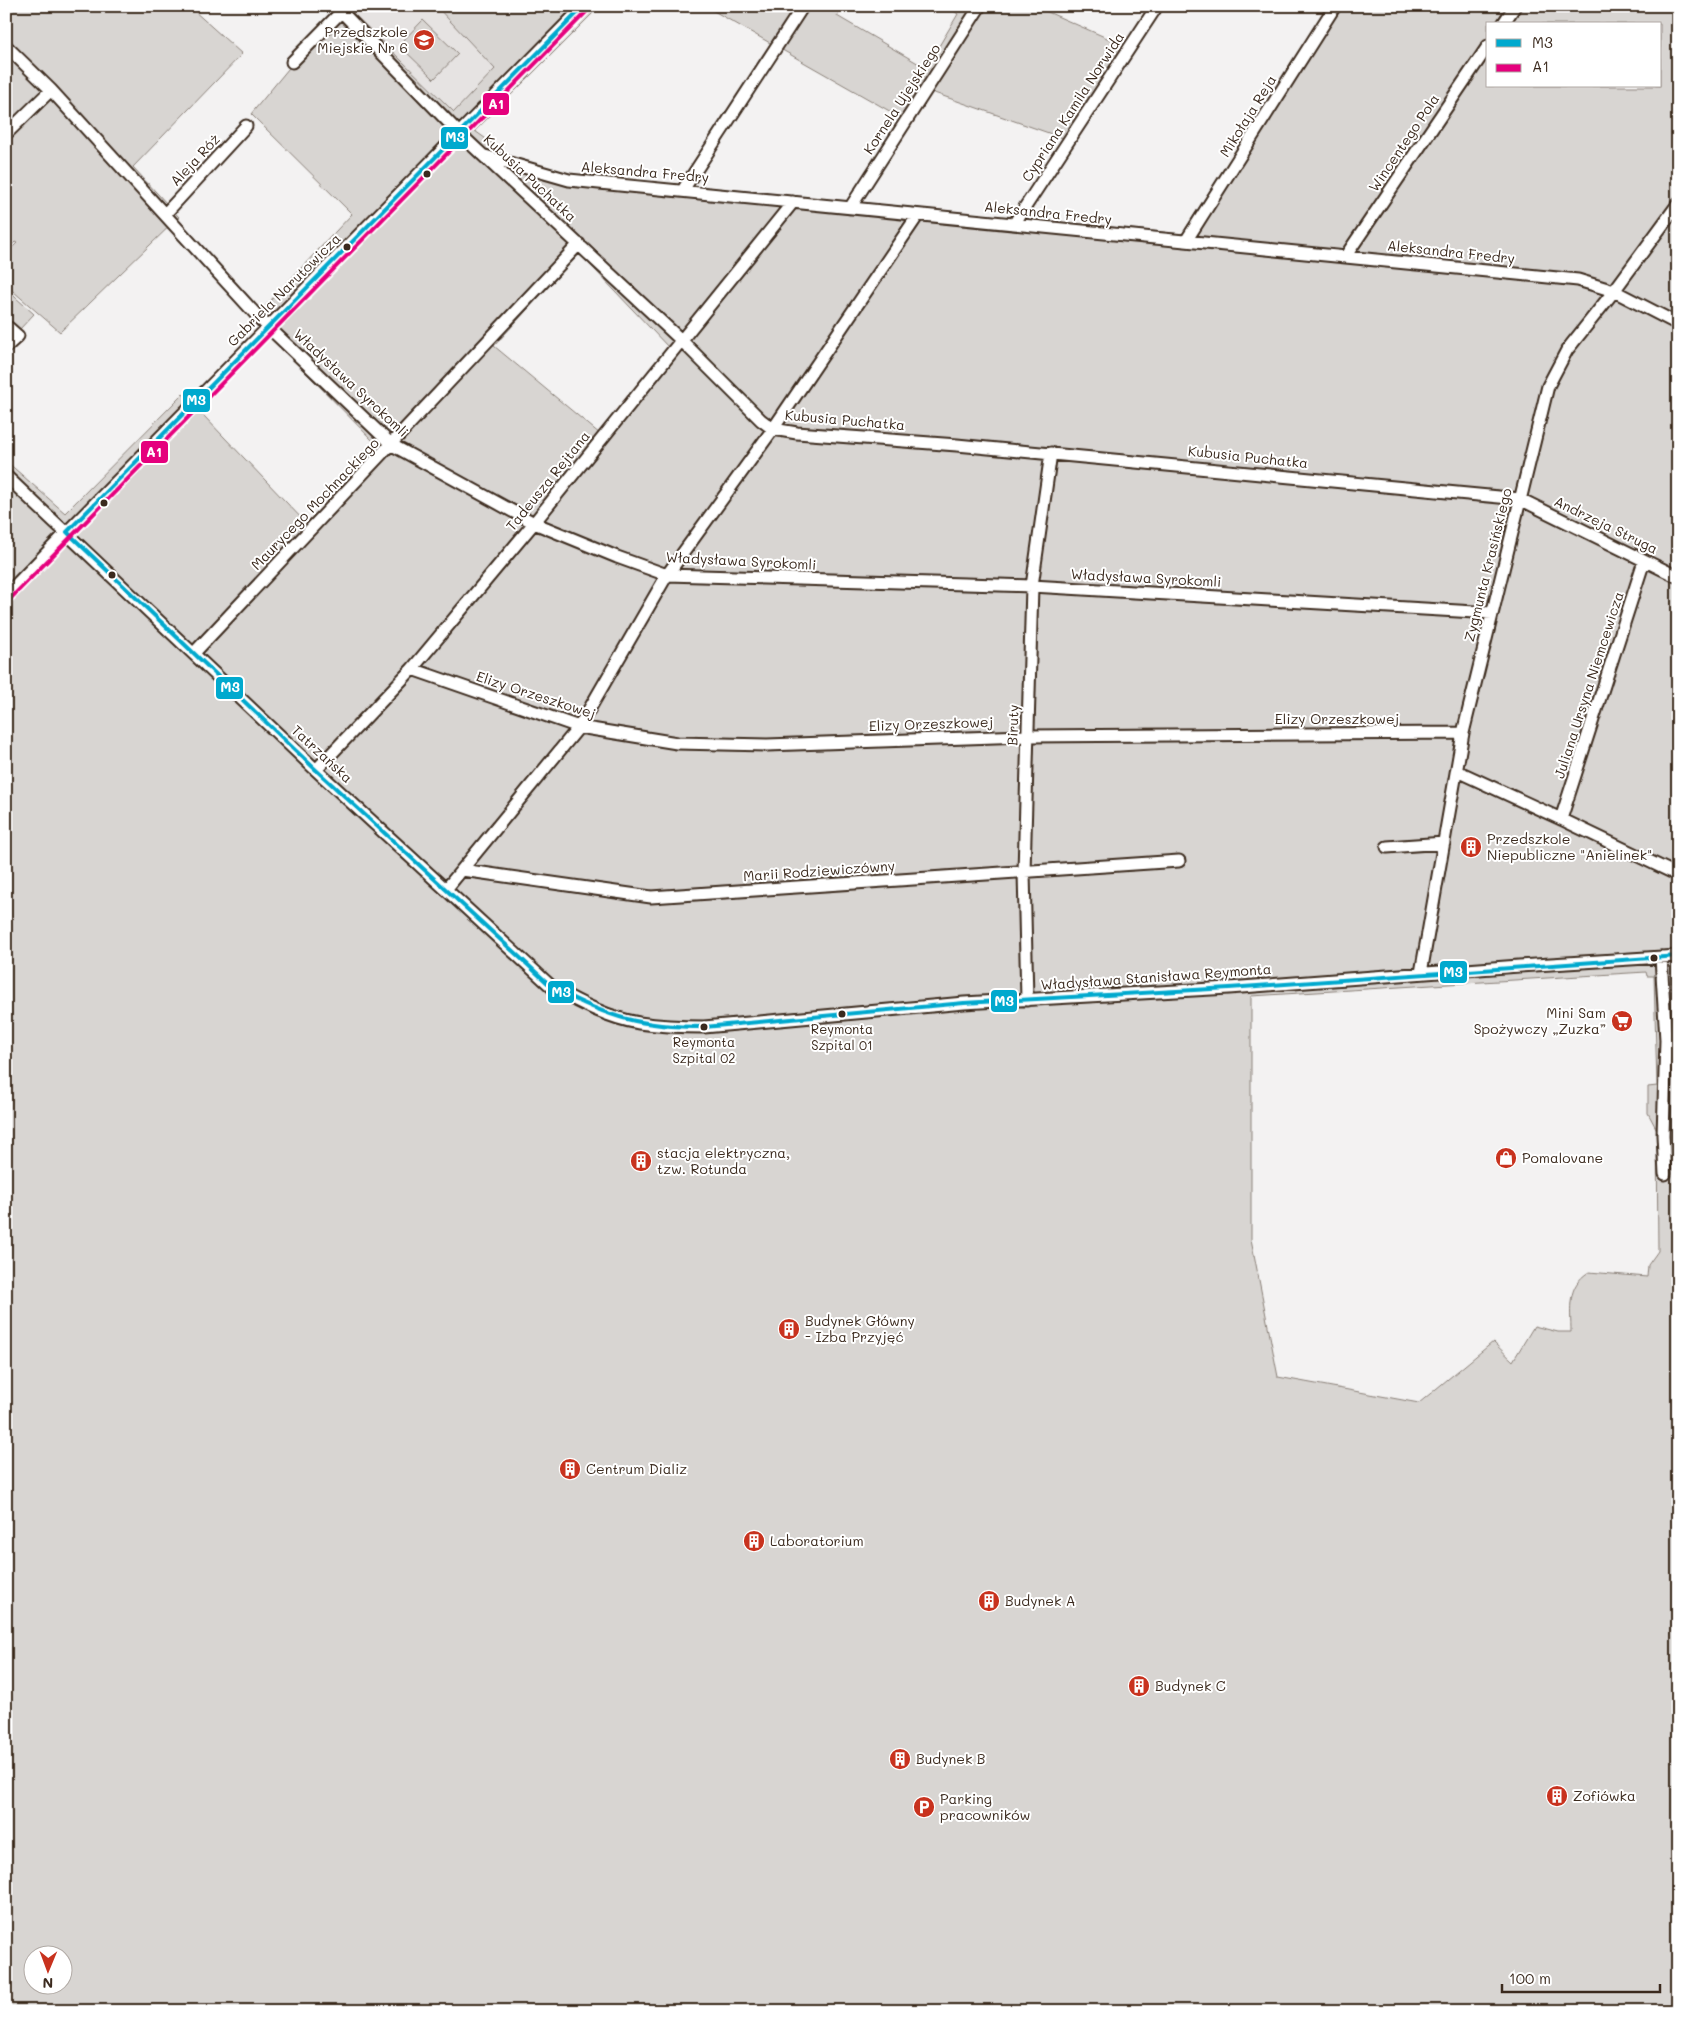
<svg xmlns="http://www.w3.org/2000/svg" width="1684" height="2017" font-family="Mali,sans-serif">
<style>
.built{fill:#e6e3e2}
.green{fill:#d8d5d2;stroke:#8a8078;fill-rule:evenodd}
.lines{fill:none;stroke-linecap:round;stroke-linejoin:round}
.minor-casing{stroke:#3b2a1e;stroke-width:15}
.minor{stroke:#fff;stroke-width:11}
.bus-1-casing{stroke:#fff;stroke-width:8}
.bus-2-casing{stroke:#fff;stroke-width:8}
.bus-1{stroke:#00a9ce;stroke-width:4}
.bus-2{stroke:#e5007d;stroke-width:4}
.bus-dot{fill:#3b2a1e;stroke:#fff;stroke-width:2}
.labels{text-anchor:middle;stroke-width:4;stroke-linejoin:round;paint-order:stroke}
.bus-label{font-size:13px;fill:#3b2a1e;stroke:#fff}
.poi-label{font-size:14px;fill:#3b2a1e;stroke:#fff;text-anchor:start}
.street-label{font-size:14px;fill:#3b2a1e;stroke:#fff}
.line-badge{stroke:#fff;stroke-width:2}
.badge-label{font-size:14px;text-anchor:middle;font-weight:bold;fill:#fff}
</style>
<rect width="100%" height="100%" fill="#f3f2f2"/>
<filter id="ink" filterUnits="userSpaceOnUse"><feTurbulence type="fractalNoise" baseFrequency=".02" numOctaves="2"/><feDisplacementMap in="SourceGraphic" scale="10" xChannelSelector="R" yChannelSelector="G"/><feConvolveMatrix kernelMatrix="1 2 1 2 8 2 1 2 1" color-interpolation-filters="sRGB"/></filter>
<g filter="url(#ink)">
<path class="built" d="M355,6H436L496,69L454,112L350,11Z"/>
<path class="green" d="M6,6H195L193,10L242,54L133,167L179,217L60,332L6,285V254L17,243L15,242L6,251Z
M340,6H355L351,11L454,112L495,69L436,6H600L475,131L517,161L571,174L1182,234L1326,10L1319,6H1678V2011H6V1721L11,1715L10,1695L6,1694V461L65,513L183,394L306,523L380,448L253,319L352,214L251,114ZM1488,24H1660V86H1488ZM579,253L669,348L600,434L494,346ZM1646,972L1647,976H1654L1657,1086L1648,1087V1113L1657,1130L1658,1251L1648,1265L1647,1277L1589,1272C1566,1286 1571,1309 1571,1332H1558L1534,1326L1513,1361L1493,1342L1419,1403L1278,1377L1251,1239V996ZM32,1954H62V1984H32Z
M705,6H842L837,16L926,68L958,14L947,6H1034L1123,45L1063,138L920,88L900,117Z
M423,20L458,54L434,79L399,45Z
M6,289L34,314L19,330L6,320Z"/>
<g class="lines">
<g class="minor-casing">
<path id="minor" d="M336,6L459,133L681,340L761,420L773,429L797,433L957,445L1520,499L1678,577
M1503,24L1515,6
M6,46L51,90L261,320L392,445L534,523L617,557L667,575L1032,586L1492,613
M292,62L346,7
M6,134L51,90
M485,156L569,180L1578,280L1614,291L1678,324
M683,190L803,6
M850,208L980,6
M165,214L246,126
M1014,224L1157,6
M1186,241L1335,6
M1345,257L1488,46
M6,347L18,336L9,328
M6,476L316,770L553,988C580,1003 609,1018 639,1023C660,1026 682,1027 704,1027L964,1003L1229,988L1519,966L1678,956
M6,595L67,532L584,6
M194,653L579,244
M412,669L579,727L677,743L767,745L1027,736L1463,733
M316,770L412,669L534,523L793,202
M1457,771L1561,819L1678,875
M1561,819L1644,561
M1387,847L1444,843
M462,870L651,897L1179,861
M447,888L579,727L667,575L773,429L918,215
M1661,957L1666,1040L1663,1135L1665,1174
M1421,973L1463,733L1548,386L1567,350L1614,291L1678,204
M1027,1000L1024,872L1032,586L1051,453"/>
</g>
<use href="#minor" class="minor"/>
<g class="bus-1-casing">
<path id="bus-1" d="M67,532L316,770L553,988C609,1018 641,1027 704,1027L964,1003L1229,988L1678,956
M67,532L584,6"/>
</g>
<g class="bus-2-casing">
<path id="bus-2" d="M10,599L588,10"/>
</g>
<use href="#bus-1" class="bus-1"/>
<use href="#bus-2" class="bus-2"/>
</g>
</g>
<defs>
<g id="school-disc" transform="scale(1.125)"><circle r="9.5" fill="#c8321e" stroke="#fff"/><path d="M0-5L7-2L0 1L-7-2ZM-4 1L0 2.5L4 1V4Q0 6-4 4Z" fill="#fff"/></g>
<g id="building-disc" transform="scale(1.125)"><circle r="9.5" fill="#c8321e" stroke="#fff"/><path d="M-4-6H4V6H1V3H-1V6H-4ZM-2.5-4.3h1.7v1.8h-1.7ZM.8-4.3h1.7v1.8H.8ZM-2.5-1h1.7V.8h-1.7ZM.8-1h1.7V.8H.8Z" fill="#fff"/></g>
<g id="supermarket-disc" transform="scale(1.125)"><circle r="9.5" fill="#c8321e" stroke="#fff"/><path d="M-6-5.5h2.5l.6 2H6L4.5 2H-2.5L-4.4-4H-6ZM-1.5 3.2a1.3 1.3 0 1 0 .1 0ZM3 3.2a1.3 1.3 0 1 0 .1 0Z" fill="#fff"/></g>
<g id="shop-disc" transform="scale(1.125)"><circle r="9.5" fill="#c8321e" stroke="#fff"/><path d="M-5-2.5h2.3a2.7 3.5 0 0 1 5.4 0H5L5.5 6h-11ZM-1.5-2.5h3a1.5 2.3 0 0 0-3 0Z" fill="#fff"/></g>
<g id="parking-disc" transform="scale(1.125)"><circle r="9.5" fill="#c8321e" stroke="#fff"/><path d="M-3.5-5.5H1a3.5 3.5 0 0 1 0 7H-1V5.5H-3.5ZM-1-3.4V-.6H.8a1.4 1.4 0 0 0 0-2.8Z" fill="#fff"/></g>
</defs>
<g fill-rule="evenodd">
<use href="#school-disc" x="424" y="40"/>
<use href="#building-disc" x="1471" y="847"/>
<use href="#supermarket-disc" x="1622" y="1021"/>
<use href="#shop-disc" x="1506" y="1158"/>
<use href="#building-disc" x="641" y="1161"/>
<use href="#building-disc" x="789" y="1329"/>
<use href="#building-disc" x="570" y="1469"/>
<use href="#building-disc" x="754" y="1541"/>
<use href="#building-disc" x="989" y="1601"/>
<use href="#building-disc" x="1139" y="1686"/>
<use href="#building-disc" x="900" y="1759"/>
<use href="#building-disc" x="1557" y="1796"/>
<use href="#parking-disc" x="924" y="1807"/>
</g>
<g class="bus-dot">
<circle cx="427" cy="174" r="4.5"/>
<circle cx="347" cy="247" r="4.5"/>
<circle cx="104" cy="503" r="4.5"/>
<circle cx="112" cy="575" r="4.5"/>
<circle cx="1654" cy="958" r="4.5"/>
<circle cx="842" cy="1014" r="4.5"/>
<circle cx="704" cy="1027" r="4.5"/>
</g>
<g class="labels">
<g class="bus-label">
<text x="842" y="1034">Reymonta<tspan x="842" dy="16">Szpital 01</tspan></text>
<text x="704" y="1047">Reymonta<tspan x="704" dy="16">Szpital 02</tspan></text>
</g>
<g class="poi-label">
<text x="408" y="37" text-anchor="end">Przedszkole<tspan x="408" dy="16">Miejskie Nr 6</tspan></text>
<text x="1487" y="844">Przedszkole<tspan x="1487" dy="16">Niepubliczne "Anielinek"</tspan></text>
<text x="1606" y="1018" text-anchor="end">Mini Sam<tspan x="1606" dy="16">Spożywczy „Zuzka”</tspan></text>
<text x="657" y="1158">stacja elektryczna,<tspan x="657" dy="16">tzw. Rotunda</tspan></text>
<text x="1522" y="1163">Pomalovane</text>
<text x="805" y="1326">Budynek Główny<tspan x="805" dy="16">- Izba Przyjęć</tspan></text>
<text x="586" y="1474">Centrum Dializ</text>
<text x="770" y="1546">Laboratorium</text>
<text x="1005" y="1606">Budynek A</text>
<text x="1155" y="1691">Budynek C</text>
<text x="916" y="1764">Budynek B</text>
<text x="1573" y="1801">Zofiówka</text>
<text x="940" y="1804">Parking<tspan x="940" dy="16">pracowników</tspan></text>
</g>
<g class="street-label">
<text transform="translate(902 99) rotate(-57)" y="5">Kornela Ujejskiego</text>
<text transform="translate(1073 107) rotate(-57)" y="5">Cypriana Kamila Norwida</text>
<text transform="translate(1248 116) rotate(-58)" y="5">Mikołaja Reja</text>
<text transform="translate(1404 143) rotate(-56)" y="5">Wincentego Pola</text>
<text transform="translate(195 160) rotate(-47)" y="5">Aleja Róż</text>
<text transform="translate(645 172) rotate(5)" y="5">Aleksandra Fredry</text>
<text transform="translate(530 178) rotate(43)" y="5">Kubusia Puchatka</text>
<text transform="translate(1048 213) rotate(6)" y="5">Aleksandra Fredry</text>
<text transform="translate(1451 252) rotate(6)" y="5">Aleksandra Fredry</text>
<text transform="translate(284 290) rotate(-45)" y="5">Gabriela Narutowicza</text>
<text transform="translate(351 383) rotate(43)" y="5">Władysława Syrokomli</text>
<text transform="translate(845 420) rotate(5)" y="5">Kubusia Puchatka</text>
<text transform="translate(1248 457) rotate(6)" y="5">Kubusia Puchatka</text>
<text transform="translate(548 481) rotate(-51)" y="5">Tadeusza Rejtana</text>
<text transform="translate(315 504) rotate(-46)" y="5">Maurycego Mochnackiego</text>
<text transform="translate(1606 525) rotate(26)" y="5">Andrzeja Struga</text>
<text transform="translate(741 561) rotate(3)" y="5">Władysława Syrokomli</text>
<text transform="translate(1488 565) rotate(-76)" y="5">Zygmunta Krasińskiego</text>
<text transform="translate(1146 578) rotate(3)" y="5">Władysława Syrokomli</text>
<text transform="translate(1589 685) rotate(-72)" y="5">Juliana Ursyna Niemcewicza</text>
<text transform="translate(536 695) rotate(18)" y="5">Elizy Orzeszkowej</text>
<text x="1337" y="724">Elizy Orzeszkowej</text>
<text transform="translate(931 724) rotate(-2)" y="5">Elizy Orzeszkowej</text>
<text transform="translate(1013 725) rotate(-88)" y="5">Biruty</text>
<text transform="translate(322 754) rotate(43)" y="5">Tatrzańska</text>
<text transform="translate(819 871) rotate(-4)" y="5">Marii Rodziewiczówny</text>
<text transform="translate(1156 977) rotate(-4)" y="5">Władysława Stanisława Reymonta</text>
</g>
</g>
<g class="line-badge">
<rect x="482" y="92" width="28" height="24" rx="5" fill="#e5007d"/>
<rect x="440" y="126" width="29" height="24" rx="5" fill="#00a9ce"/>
<rect x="182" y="388" width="29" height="25" rx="5" fill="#00a9ce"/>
<rect x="140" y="440" width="29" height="24" rx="5" fill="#e5007d"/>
<rect x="215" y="676" width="29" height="24" rx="5" fill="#00a9ce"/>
<rect x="1439" y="960" width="29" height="24" rx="5" fill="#00a9ce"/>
<rect x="547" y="980" width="28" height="24" rx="5" fill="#00a9ce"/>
<rect x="990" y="989" width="28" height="24" rx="5" fill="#00a9ce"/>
</g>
<g class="badge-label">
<text x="496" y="109">A1</text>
<text x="455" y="142">M3</text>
<text x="196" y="405">M3</text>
<text x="154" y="457">A1</text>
<text x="230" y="692">M3</text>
<text x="1453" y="977">M3</text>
<text x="561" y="997">M3</text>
<text x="1004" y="1006">M3</text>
</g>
<rect width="1684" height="2017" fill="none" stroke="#fff" stroke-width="25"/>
<rect x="12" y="12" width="1659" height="1992" fill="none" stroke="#3b2a1e" stroke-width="2" filter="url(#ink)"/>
<rect x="1486" y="22" width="175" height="65" fill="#ffffff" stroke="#b1aaa5"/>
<rect x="1496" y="39" width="25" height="8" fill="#00a9ce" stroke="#b1aaa5"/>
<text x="1532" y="48" font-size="15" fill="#3b2a1e">M3</text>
<rect x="1496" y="64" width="25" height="8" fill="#e5007d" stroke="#b1aaa5"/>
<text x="1532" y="72" font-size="15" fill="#3b2a1e">A1</text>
<g transform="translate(48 1970) rotate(181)"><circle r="24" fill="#ffffff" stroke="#b1aaa5"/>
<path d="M0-4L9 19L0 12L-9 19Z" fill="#c8321e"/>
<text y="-8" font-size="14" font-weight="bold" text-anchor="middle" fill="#3b2a1e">N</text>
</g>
<path d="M1502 1984v8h158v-8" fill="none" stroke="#3b2a1e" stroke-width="2.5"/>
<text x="1509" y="1984" font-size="15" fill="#3b2a1e" stroke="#ffffff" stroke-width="4" paint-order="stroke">100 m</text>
</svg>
